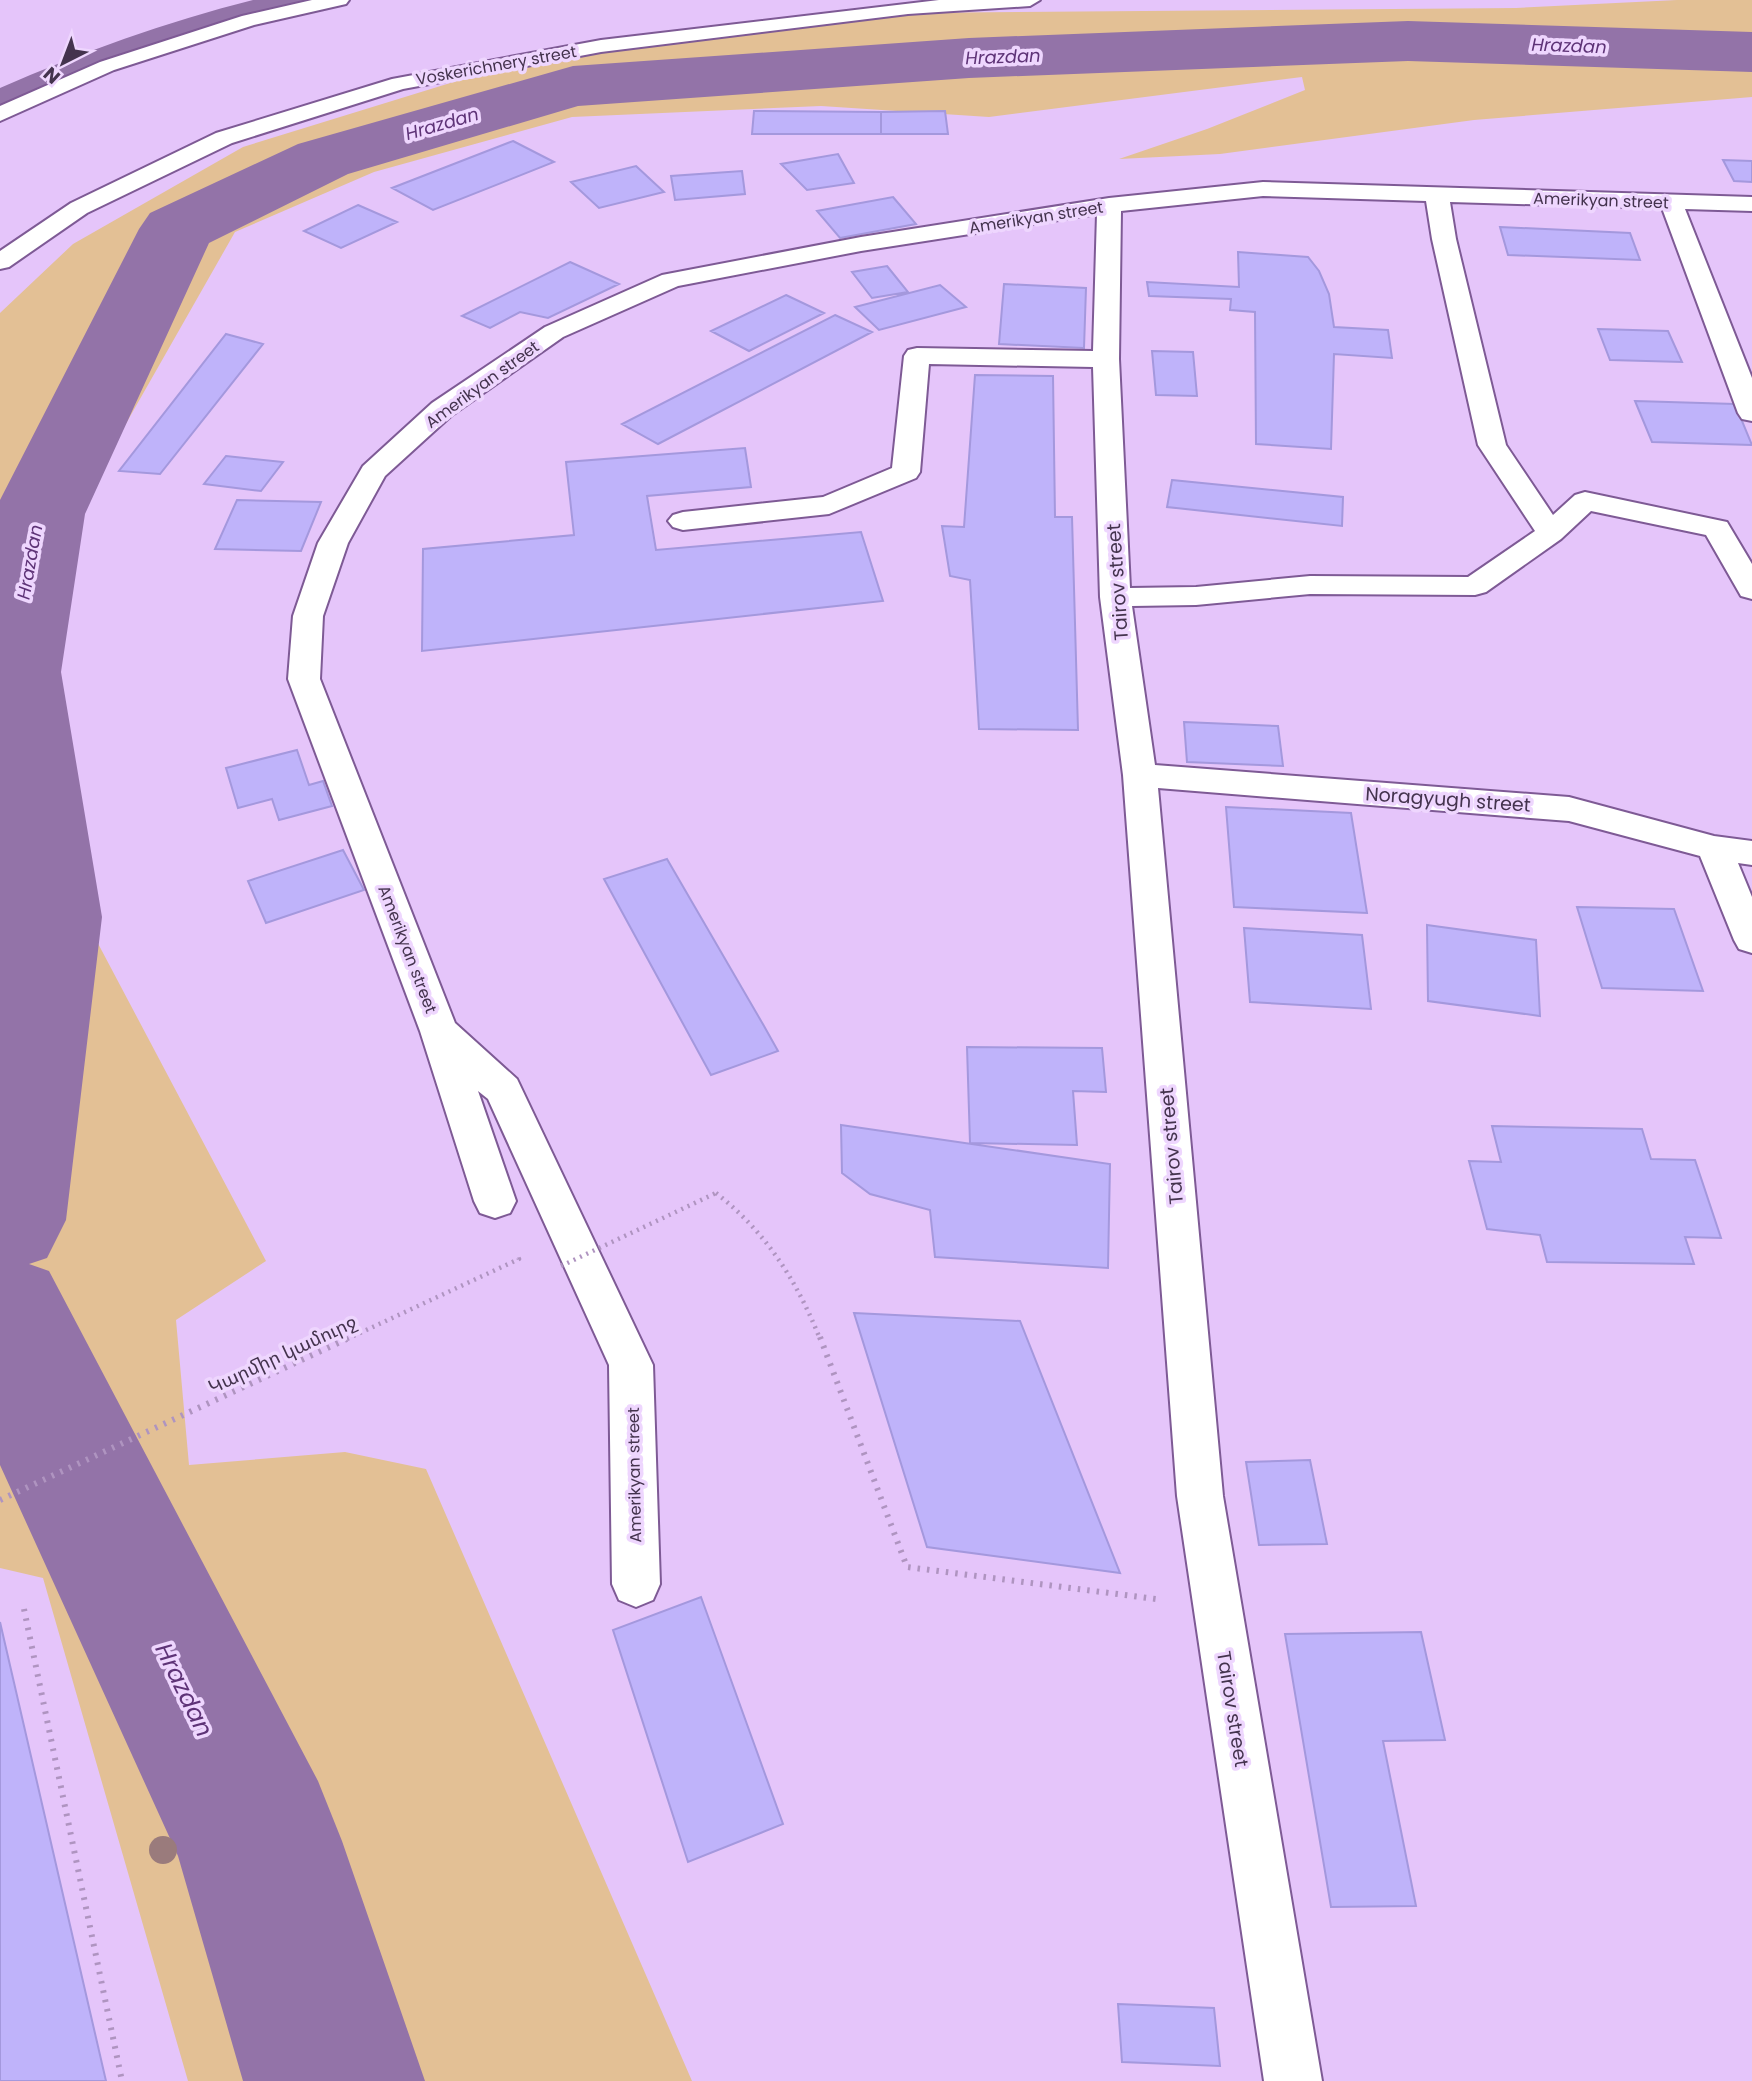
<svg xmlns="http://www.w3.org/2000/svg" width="1752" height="2081" font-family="Poppins,'Noto Sans Armenian',sans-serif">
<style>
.green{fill:#e3c095}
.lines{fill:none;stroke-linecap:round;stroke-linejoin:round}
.canal{fill:#9373a8;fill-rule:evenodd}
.river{fill:#9373a8;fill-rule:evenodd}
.building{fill:#bfb3fa;stroke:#a498dd;stroke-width:2}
.minor-casing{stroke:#7e5a95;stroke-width:4}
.path-far1{stroke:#af94c0;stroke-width:4.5;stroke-dasharray:2 5;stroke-linecap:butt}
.path{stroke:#af94c0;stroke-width:6;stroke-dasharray:2.5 7;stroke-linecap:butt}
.minor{fill:#fff;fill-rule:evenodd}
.path-bridge{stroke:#af94c0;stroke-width:4.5;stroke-dasharray:2 5;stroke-linecap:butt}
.tree{fill:#9a7b7c}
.labels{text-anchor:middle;stroke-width:7;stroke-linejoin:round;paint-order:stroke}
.far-street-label{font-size:16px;fill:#44334e;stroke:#eed6fe}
.far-water-label{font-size:18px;font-style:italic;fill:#5e3377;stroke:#eed6fe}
.street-label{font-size:19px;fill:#44334e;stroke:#eed6fe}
.near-water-label{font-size:24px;font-style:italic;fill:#5e3377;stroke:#eed6fe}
</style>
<rect width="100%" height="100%" fill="#e5c5fa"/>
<path class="green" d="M1677,0H1752V97L1474,120L1220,154L1119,159L1207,129L1305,90L1302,77L989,117L821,106L572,117L374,172L235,232L99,471L32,666L84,917L266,1261L176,1320L189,1465L345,1452L426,1469L692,2081H188L43,1578L0,1568V313L73,244L243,147L460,80L600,51L906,13L1516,8Z"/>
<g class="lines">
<path class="canal" d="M253,0H316L311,8L211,33L86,79L14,112L0,115V88C82,52 166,22 253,0Z"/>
<path class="river" d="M1408,21L1752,32V72L1408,61L969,78L578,106L348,174L209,243L85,514L61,672L102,917L66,1220L47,1258L29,1264L49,1271L318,1781L342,1841L425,2081H243L178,1856L0,1465V500L139,229L150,213L298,144L573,66L969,38Z"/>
</g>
<path class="building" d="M754,111L881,112V134H752Z
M945,111L948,134H881V112Z
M513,141L554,162L433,210L392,188Z
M838,154L854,183L807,190L781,164Z
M1723,160L1752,161V182L1734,181Z
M636,166L664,192L599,208L571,182Z
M742,171L745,194L675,200L671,176Z
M893,197L916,224L840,238L817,211Z
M358,205L397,222L341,248L304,231Z
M1500,227L1630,233L1640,260L1508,255Z
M1238,252L1308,257L1319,271L1329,294L1334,327L1388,330L1392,358L1334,354L1331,449L1256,444L1255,312L1230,310L1231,299L1149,296L1147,282L1239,287Z
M570,262L619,284L548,318L520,312L490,328L462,316Z
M887,266L908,292L872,298L852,272Z
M1004,284L1086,288L1084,348L999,344Z
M940,285L966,307L879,330L855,307Z
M786,295L824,313L749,351L711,331Z
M835,315L872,332L658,444L622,424Z
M1598,329L1668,331L1682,362L1610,360Z
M226,334L263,344L160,474L119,471Z
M1152,351L1193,352L1197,396L1156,395Z
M975,375L1053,376L1055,517H1072L1078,730L979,729L970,580L950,576L942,526L964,527Z
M1635,401L1735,404L1752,445L1652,442Z
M745,448L751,487L647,496L656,550L861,532L883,601L422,651L423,549L574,535L566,462Z
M226,456L283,462L261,491L204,484Z
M1172,480L1343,497L1342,526L1167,507Z
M237,500L321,502L301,551L215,549Z
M1184,722L1278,726L1283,766L1187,762Z
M297,750L309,785L323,781L332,806L279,820L272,799L238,808L226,768Z
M1226,807L1351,813L1367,913L1234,907Z
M343,850L364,890L266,923L248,881Z
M667,859L764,1026L778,1051L711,1075L604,879Z
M1577,907L1674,909L1703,991L1602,988Z
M1427,925L1536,940L1540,1016L1428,1001Z
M1244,928L1362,935L1371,1009L1250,1002Z
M967,1047L1102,1048L1106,1092L1073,1091L1077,1145L970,1143Z
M841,1125L1110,1164L1108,1268L935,1257L930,1210L870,1194L842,1173Z
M1492,1126L1642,1129L1651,1159L1695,1160L1721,1238L1685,1237L1694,1264L1547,1262L1540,1235L1487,1229L1469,1161L1501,1162Z
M854,1313L1020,1321L1120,1573L927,1547Z
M1310,1460L1327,1544L1259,1545L1246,1462Z
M701,1597L783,1824L688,1862L613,1630Z
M0,1622L106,2081H0Z
M1421,1632L1445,1740L1383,1741L1416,1906L1331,1907L1285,1634Z
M1118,2004L1214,2008L1220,2066L1122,2062Z"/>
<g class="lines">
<g class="minor-casing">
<path id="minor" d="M312,0H349L346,4L254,25L114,70L0,121V106L100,62L242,16Z
M939,0H1040L1030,6L908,14L601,52L403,89L232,143L87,213L9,267L0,269V251L71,203L216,133L392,79L601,40Z
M1263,182L1752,197V211L1685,209L1752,378V421L1742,419L1738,413L1662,208L1450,202L1456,239L1506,445L1553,515L1575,495L1585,492L1727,522L1752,564V599L1741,596L1706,535L1591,511L1561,539L1486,592L1475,595L1310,594L1196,605L1132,606L1155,765L1569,797L1714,836L1752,841V865L1738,863L1752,897V953L1739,949L1734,940L1700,856L1569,821L1158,788L1223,1496L1322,2081H1264L1177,1496L1123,775L1100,597L1093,367L929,364L920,472L916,478L829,514L683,530L673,527L668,521L673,515L683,512L823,497L892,468L904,356L908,350L917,348L1093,351L1097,214L861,251L678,286L563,337L452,415L385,476L348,543L323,616L320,679L455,1023L517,1079L653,1365L660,1584L653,1600L636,1607L619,1600L612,1584L609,1365L488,1099L478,1091L516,1201L510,1213L495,1218L480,1213L474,1201L420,1031L288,679L293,616L318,543L363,466L432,403L545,327L662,275L861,237L1109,198ZM1263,196L1426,201L1432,239L1478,445L1535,531L1468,577L1310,576L1196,587L1130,588L1119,359L1121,211Z"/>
</g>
<path class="path-far1" d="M716,1193C766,1232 797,1281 820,1339
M347,1339L519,1259L518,1257"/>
<path class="path" d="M820,1337L907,1567L1156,1599
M0,1500L351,1337
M24,1609L122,2081"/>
<use href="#minor" class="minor"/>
<path class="path-bridge" d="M561,1266L716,1193"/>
</g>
<circle class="tree" cx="163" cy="1850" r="14"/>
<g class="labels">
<g class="far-street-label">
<text transform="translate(496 65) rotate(-10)" y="6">Voskerichnery street</text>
<text transform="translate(1601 200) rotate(2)" y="6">Amerikyan street</text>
<text transform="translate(1036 217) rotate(-9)" y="6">Amerikyan street</text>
<text transform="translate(482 384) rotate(-36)" y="6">Amerikyan street</text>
<text transform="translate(408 949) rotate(69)" y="6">Amerikyan street</text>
<text transform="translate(634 1475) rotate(-91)" y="6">Amerikyan street</text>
</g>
<g class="far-water-label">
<text transform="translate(1569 46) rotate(2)" y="6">Hrazdan</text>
<text transform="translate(1003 57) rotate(-2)" y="6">Hrazdan</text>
<text transform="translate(442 124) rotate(-16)" y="6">Hrazdan</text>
<text transform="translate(30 562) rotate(-80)" y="6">Hrazdan</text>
</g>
<g class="street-label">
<text transform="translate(1117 582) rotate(-94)" y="7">Tairov street</text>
<text transform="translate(1448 799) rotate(4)" y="7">Noragyugh street</text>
<text transform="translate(1171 1146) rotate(-95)" y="7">Tairov street</text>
<text transform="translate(282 1354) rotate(-25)" y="7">Կարմիր կամուրջ</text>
<text transform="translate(1233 1709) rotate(81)" y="7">Tairov street</text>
</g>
<g class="near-water-label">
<text transform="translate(184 1690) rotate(64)" y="8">Hrazdan</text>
</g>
</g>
<g transform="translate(63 63) rotate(222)" stroke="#eed6fe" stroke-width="5" paint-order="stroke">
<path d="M0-5L12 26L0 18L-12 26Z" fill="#44334e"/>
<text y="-10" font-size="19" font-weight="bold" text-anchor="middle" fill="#44334e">N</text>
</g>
</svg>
